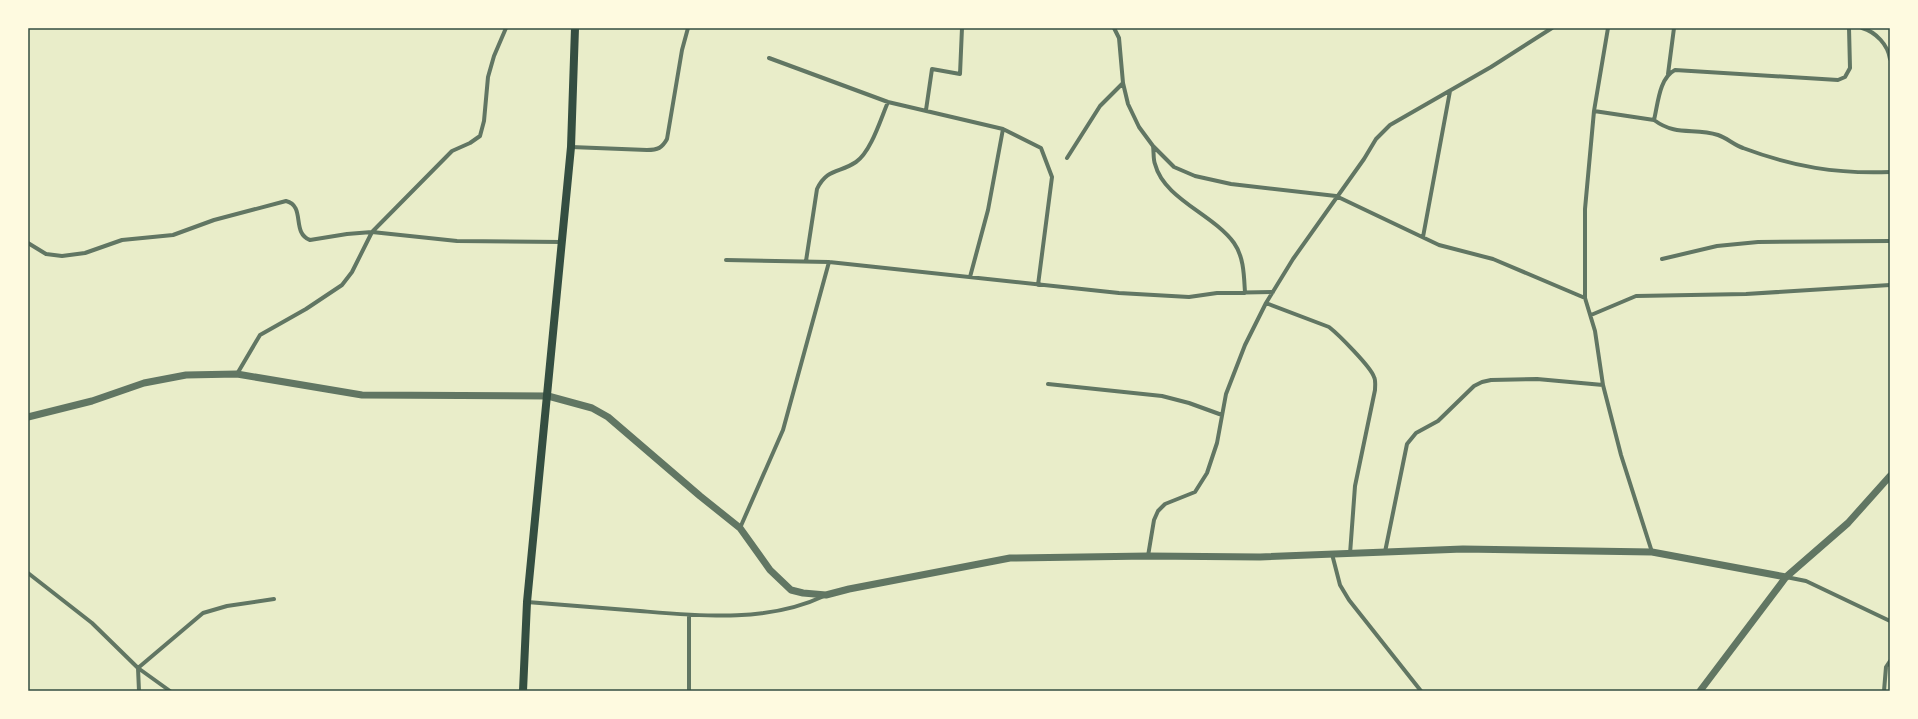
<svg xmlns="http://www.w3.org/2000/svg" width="1918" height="719" font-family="Lora,serif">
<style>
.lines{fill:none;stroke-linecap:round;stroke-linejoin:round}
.minor{stroke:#617663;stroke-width:4}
.tertiary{stroke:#617663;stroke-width:7}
.secondary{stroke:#344e41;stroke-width:8}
.neatline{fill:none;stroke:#344e41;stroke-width:1.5}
</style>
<rect width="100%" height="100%" fill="#e9edc9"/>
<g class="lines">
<path class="minor" d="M1114,28L1119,38L1123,83L1128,104L1139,127L1153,146L1174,167L1195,176L1231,184L1336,196L1439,245L1493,259L1585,298
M1608,28L1594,111L1585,209V298L1595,331L1603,385L1621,455L1652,552
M1862,28C1876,32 1888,45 1890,59
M769,58L888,102L1003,129L1041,148L1052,177L1038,285
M1668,74L1674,28
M926,110L932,69L960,74L962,28
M1594,111L1654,120C1658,104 1659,78 1675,70L1838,80L1845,77L1850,68L1849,28
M1654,120C1677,137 1694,127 1718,135C1727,138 1734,145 1743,148C1794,167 1836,174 1890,172
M1153,146C1154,152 1153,159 1155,164C1164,199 1213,214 1234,243C1244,257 1244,276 1245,293
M571,147L647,150C658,150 662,148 667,139L682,50L688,28
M1067,158L1100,106L1123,83
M1423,237L1450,91
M28,243L46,254L62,256L85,253L122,240L173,235L214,220L286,201C306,206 291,233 310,240L347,234L372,232L457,241L562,242
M1662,259L1717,246L1758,242L1890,241
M726,260L829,262L1119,293L1189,297L1217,293L1273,292
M806,261L817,189C827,168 840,173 856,162C871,152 881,118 888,102
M970,277L988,210L1003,129
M1266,303L1329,327C1338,334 1371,367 1374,377C1376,380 1375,386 1375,390L1355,486L1350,554
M1591,315L1636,296L1746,294L1890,285
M237,374L260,335L306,309L342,285L352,272L372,232L452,151L470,143L480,136L484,121L488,77L494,56L506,28
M1048,384L1162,396L1189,403L1222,415
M740,528L783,430L829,262
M1385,552L1407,444L1416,433L1438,421L1474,386L1482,382L1491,380L1537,379L1603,385
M1332,554L1340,585L1349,600L1421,691
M1148,556L1154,520L1158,511L1165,504L1195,492L1207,473L1217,443L1226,394L1245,345L1266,303L1293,259L1364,159L1376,139L1390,125L1491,67L1552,28
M28,573L92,623L138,668L170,691
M1786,577L1806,581L1890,621
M527,602C565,605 602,608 640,611C700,616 767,623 824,596
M139,691L138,668L203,613L227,606L274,599
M689,691V615
M1884,691L1886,667L1890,661"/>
<path class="tertiary" d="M28,417L92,401L144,383L186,375L237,374L362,395L548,396L592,408L608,417L700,496L740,528L770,570L791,590L803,593L826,595L849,589L1010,558L1148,556L1260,557L1463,549L1652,552L1786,577
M1700,691L1786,577L1848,523L1890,476"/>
<path class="secondary" d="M523,691L527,602L571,147L575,28"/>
</g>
<rect width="1918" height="719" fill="none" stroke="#fefae0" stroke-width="58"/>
<rect x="29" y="29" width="1860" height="661" class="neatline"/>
</svg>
